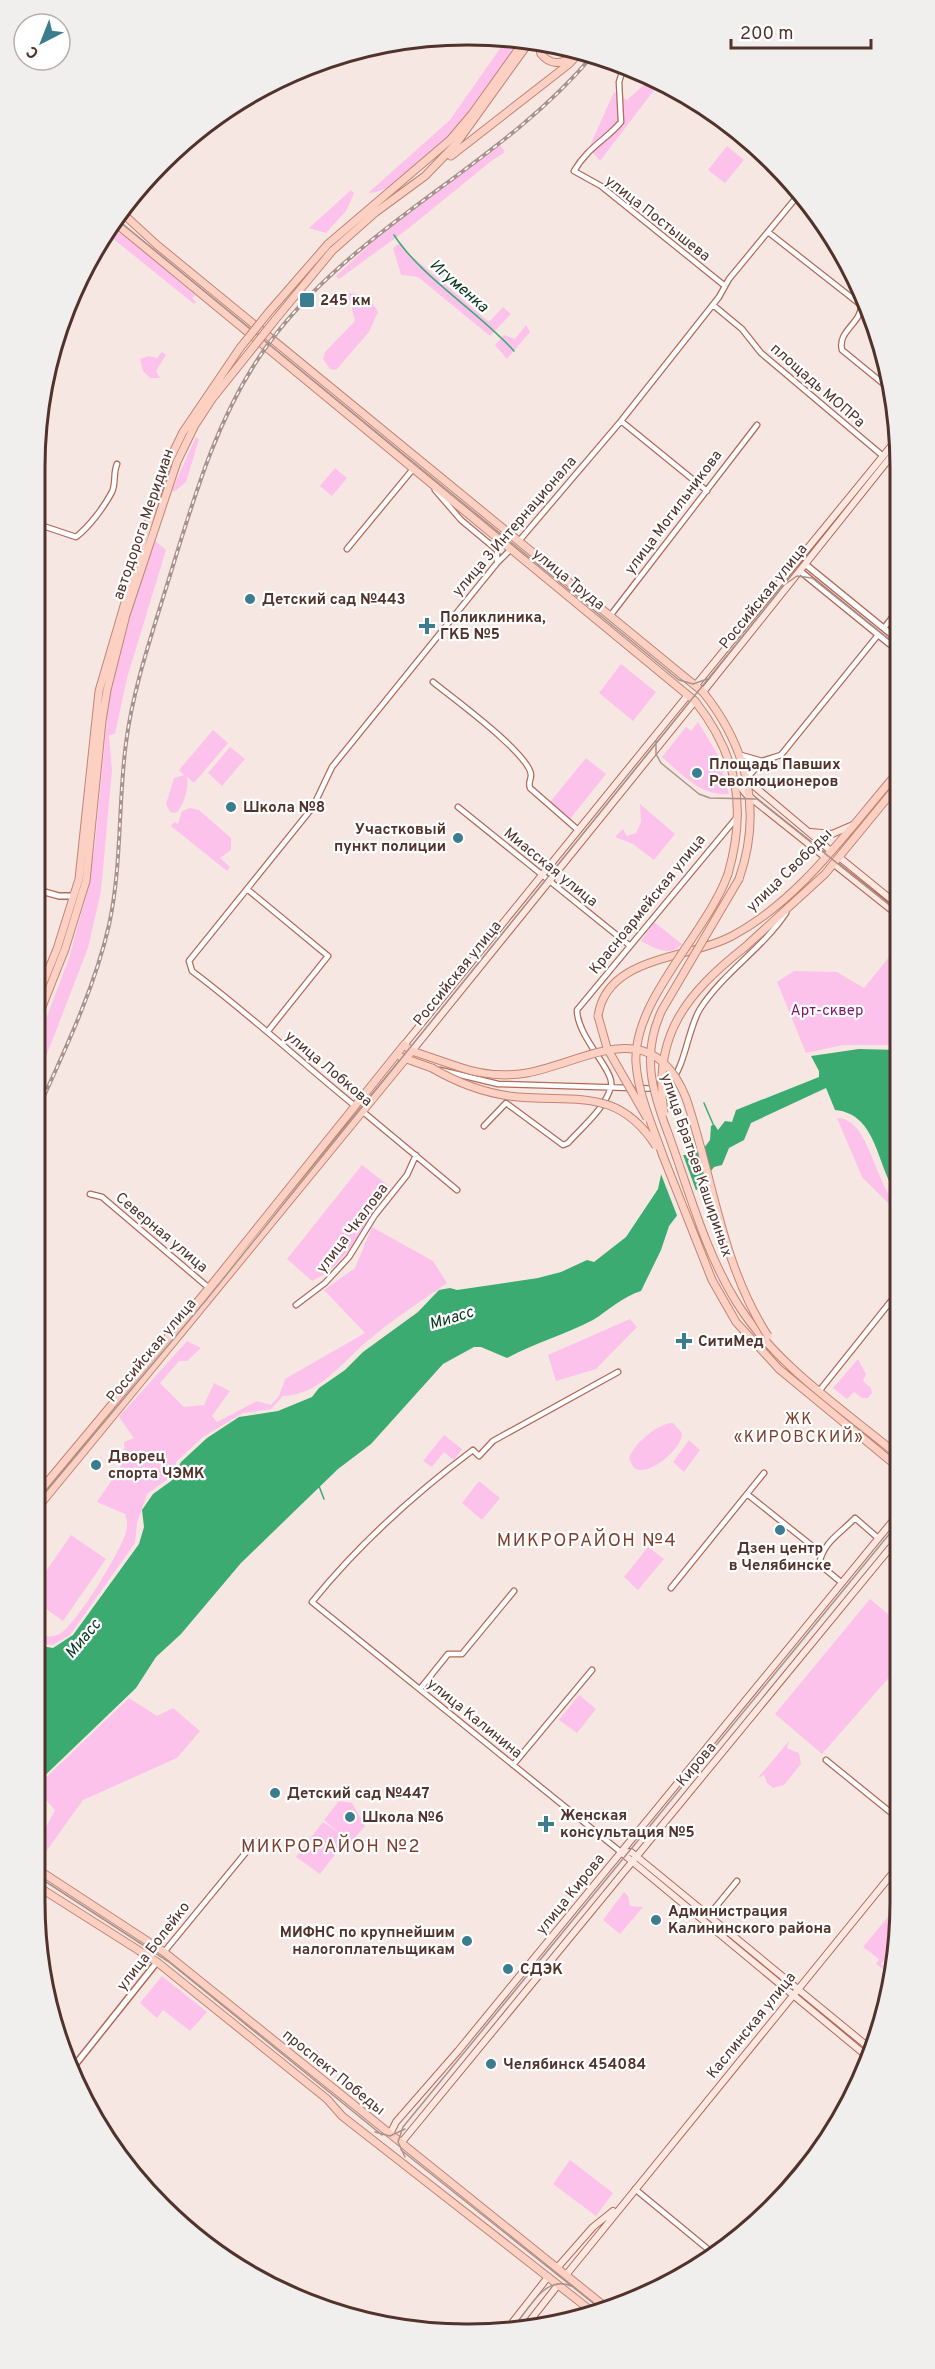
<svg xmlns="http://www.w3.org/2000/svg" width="935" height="2369" font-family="Overpass,sans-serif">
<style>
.green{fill:#fcc2ec}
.water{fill:#3bab71}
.pier{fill:#f7e7e2}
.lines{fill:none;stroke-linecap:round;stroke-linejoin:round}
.stream{stroke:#3bab71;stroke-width:1.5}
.minor-casing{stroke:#b16b58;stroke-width:7}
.tertiary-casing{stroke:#b16b58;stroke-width:8}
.secondary-casing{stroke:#b16b58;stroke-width:8}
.primary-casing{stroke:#c08574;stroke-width:9}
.minor{stroke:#fff;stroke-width:4.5}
.tertiary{stroke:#fff;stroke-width:5}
.secondary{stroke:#fee8e1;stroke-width:6}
.primary{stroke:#fdd0c4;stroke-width:7}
.tram{stroke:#a9928c;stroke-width:1.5}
.rail-casing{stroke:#a9928c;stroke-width:4}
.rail{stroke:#fff;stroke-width:1.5;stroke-dasharray:4.5;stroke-linecap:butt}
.primary-bridge-casing{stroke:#c08574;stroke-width:9;stroke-linecap:butt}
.primary-bridge{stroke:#fdd0c4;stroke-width:7}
.poi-dot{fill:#3b7d8e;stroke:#fff;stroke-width:2}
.labels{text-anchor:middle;stroke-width:4.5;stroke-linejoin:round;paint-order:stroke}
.street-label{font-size:15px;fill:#52332b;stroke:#fff}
.poi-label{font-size:15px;font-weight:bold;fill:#52332b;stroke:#fff;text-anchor:start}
.park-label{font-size:15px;fill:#7f176d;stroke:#fff}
.water-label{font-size:16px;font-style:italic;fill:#06361e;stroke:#fff}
.neighbourhood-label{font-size:16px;letter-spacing:1.5px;fill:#7f3e2c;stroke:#fff}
.quarter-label{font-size:18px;letter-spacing:1.5px;fill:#7f3e2c;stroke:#fff}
.rim{fill:none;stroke:#52332b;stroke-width:3}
</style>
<rect width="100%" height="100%" fill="#f7e7e2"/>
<path class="green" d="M508,37L518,39C500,78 413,193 368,193L450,120Z
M649,80L658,85L600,161L589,148L614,92L627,100Z
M500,145L505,152L490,162L409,228L339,279L336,276L381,234Z
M727,146L744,160L725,183L708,170Z
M351,190L354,193L346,211L326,233L309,228Z
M112,224L195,295L192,298L196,302L194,304L106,233Z
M401,242L407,252L489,322L503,307L511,314L490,336L418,277L401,275L393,248Z
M348,293C361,294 372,299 378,312L369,332L336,370L330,369L323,359L325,352L355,321Z
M526,325L530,332L507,359L495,345L504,335L515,339Z
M162,352L166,355L156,371L160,378H150L143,371L140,359L149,356L157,358Z
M196,437L199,439L186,482L174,492L172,490Z
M335,468L347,478L332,496L320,486Z
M152,538L166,550L127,678L115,734L109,735L112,770L101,891L88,948L35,1085V1048L69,958L88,889L95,844L110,689Z
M621,664L656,692L633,721L599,693Z
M698,722L718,755L729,794C700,796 683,775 662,757L686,727L691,731Z
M213,730L228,743L194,783L187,777C189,787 184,806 176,813L170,812L166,804L174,778L184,775L179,770Z
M230,747L245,759L222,786L208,773Z
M586,758L606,774L570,819L550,802Z
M640,804L675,834L654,860L633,844L615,837L623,829L627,836L636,833L641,822Z
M190,808L199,810L231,838V850L220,858L230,867L227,871L171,826L174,822L178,824L182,811Z
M654,922L682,944C669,958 655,948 641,941Z
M898,946V1045H843L806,1053L777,982L794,971L837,972L864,988Z
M837,1118C870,1118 874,1185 899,1207V1214L862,1177Z
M362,1165L389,1186C369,1218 348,1265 312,1281L287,1259Z
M372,1227L433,1261L447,1283C420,1302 390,1321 365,1343C340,1365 318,1395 283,1396L271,1409L243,1413L203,1437L177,1461L168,1479L147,1494L137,1523L135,1543L70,1635L53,1645L35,1643V1632C43,1637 52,1638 61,1633C77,1623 121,1551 126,1532C128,1525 127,1520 125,1514L97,1502L125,1460L124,1442L134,1438L119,1417L187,1341L201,1348L187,1361H179L160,1383L184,1407L204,1405L214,1383L230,1391L212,1416L217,1422L257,1401L271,1405L279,1396L285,1379L365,1333L324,1290L355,1268Z
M630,1319L637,1327L596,1369L556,1381L548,1355Z
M858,1359L866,1374L863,1381L871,1388L872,1393L868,1398H862L854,1392L847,1399L833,1388Z
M673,1423L682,1433C683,1448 648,1478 634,1468L629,1459C632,1445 659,1422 673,1423Z
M444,1435L462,1449L454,1460L444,1452L432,1467L423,1461Z
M689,1440L700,1450L684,1472L673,1462Z
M479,1481L500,1498L482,1520L462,1503Z
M71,1535L106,1559L63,1621L35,1601V1587Z
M648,1547L664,1559L638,1590L624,1577Z
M870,1599L900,1624V1665L822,1754L775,1714Z
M579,1695L596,1709L577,1733L559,1720Z
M129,1698L157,1716L173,1708L200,1731L177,1758L83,1800L45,1853L39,1840L55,1810L35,1788Z
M789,1741L787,1748L799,1753L801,1764L784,1785L773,1788L767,1783L764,1775L758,1778Z
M339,1801L352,1803L365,1826L351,1842L347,1839L320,1874L296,1857L323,1822L338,1832L324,1820Z
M624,1892L628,1896L630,1906L643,1907L620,1934L603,1920Z
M892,1912L898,1917L895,1946L881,1964L889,1972L891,1970V1975L876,1964L879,1959L863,1947Z
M162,1976L207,2012L190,2031L163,2010L157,2018L140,2003Z
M570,2160L613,2193L596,2216L553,2184Z"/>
<path class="water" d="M859,1049L898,1050L899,1197C876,1169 879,1114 835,1110L826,1088L751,1123L744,1140L729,1148L722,1165L714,1167L669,1226L661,1250L641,1291C622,1297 609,1310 593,1320C564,1335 535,1343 507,1358L481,1347H474L443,1364L371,1444L338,1469L241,1563L181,1634L156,1657L136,1688L35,1785V1645L53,1648L73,1635L139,1544L144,1527L142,1510L153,1494L171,1481L181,1462L207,1438L239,1417L278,1411L312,1397L319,1388L345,1370L363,1352L418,1312L439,1290L450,1288L457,1290L538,1278L561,1272L587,1260L594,1262L626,1237L658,1189L662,1170L681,1155H691L704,1148L710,1140L711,1126L714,1124L718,1130L725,1121L732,1122L736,1110L819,1077V1071L811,1056Z"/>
<path class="pier" d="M682,1152L697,1193L678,1218L659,1169L671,1155Z"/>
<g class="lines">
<path class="stream" d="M394,235C421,277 479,312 514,351
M704,1103L713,1124
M319,1486L324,1499"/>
<g class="minor-casing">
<path id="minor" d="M623,69L619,82L621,122C606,140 588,147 574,171L601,186L725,286
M768,232L861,305C862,323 837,331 842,350L891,390
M713,305L742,329L761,353L883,456
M621,421L707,491
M888,460L897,468
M435,490L461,520L497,550V563
M34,523L76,537C90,526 104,507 112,492C116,484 113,473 117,464
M519,541L621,421L719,297L729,279L800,193
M347,549L413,469
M610,616L757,425
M884,628L897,611
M433,682C451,697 530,754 531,775C531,780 528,782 530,788L578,830
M741,755L762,761L748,777
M762,761L781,755L878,635
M458,807L629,945
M247,889L328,956L268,1031
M440,1070L498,1084L631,1088
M639,1088C649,1089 662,1089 670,1082C685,1068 688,1028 700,1009C723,973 762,949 786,913
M355,1106C300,1061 249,1014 192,971L189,961L313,807L332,767L497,563L511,549
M362,1111L457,1190
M484,1126L506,1103L563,1145L568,1143C582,1127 606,1108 611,1086C615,1071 577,1037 577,1010L738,816
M90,1194L102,1197L209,1288
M296,1305L325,1283L349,1257L375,1215L407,1175L416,1155
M618,1372L493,1441L479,1456L473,1450C413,1495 359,1544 312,1602L622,1853
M820,1390L899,1291
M747,1494L821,1553
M842,1583L819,1564C824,1541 840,1534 855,1518L878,1538
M671,1588L764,1473
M420,1689L448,1654H462L514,1591
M826,1760L900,1820
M513,1765L592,1670
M709,1915L737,1881
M164,1952L252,1845L258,1841
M126,2165L147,2181L154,2197
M635,2189L715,2255
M763,2210L801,2164L807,2169"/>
</g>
<g class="tertiary-casing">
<path id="tertiary" d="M805,564L897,639
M800,571L897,650
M34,889L59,896H74
M71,2070L157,1962"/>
</g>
<g class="secondary-casing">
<path id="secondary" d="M695,686L897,439
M703,692L897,449
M736,781L746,794L825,857
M748,781L831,851
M811,832L832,834L853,825
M839,857L898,905
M834,864L898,915
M404,1045L688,695
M412,1051L695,701
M622,1853L869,2058
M623,1853L631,1852L636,1856L872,2050
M390,2134L396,2122L458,2051L900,1512
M401,2143L900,1536
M557,2268L593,2227L613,2211
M566,2275L900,1864
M525,2327L558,2285
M508,2328L548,2277"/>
</g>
<g class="primary-casing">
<path id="primary" d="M538,42L541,54C550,65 562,65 572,56
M451,156L569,64L582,50
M120,211L157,245L703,692C747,747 763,811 739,879
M113,221L695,701C738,756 747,808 728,874
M268,313L328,244L450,140L472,114L525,40
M275,320L332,251L376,212L425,176L456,144L530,41
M745,947L825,874L898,785
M34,1005L57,949L79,879L99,691L148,524L165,469L183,432L240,348
M598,1016C607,955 688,960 732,936C800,900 848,830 898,772
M34,1027L65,949L86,881L102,721L107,690L126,615L177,462L195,425L212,399L248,354
M401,1057L432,1068
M668,1133C689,1190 705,1252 737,1303C776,1366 843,1409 899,1456
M663,1156L712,1280L736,1322L779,1369L899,1468
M34,1498L209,1288L404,1045L412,1051L459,1067
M34,1512L412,1051
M34,1867L164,1952L608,2309
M34,1884L157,1962L327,2099L342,2116L594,2313"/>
</g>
<use href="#minor" class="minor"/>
<use href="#tertiary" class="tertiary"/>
<use href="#secondary" class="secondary"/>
<use href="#primary" class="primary"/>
<path class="tram" d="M115,218L679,680L693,684L710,678
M656,741V754L661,763L699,794L710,798L757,799L898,912
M34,1506L206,1300L784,585L797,576L812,578L897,646
M34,1874L169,1962L382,2135
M375,2132L390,2136L405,2129
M401,2150L603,2311
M405,2157L398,2142L403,2127L900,1521
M514,2327C528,2310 545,2274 571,2286"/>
<g class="rail-casing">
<path id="rail" d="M34,1118C62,1056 94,991 109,925C122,865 118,803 126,743C133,689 151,637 167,585C192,505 214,423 262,353C349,227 497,170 593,55"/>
</g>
<use href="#rail" class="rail"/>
<g class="primary-bridge-casing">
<path id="primary-bridge" d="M240,348L268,313
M248,354L275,320
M598,1016L607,1048L647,1118
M459,1067C482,1075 503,1077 527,1073C586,1062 652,1012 686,1098C713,1177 721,1264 768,1336
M432,1068C456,1082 482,1092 509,1096C571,1104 616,1084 656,1146
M664,1113C652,1035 687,993 745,947
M668,1133C652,1091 641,1054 662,1010L739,879
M663,1156C653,1127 638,1094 636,1063C632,1001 707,933 728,874"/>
</g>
<use href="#primary-bridge" class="primary-bridge"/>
</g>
<g class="poi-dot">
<rect x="299" y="292" width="16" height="16" rx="3"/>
<circle cx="250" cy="599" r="6"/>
<path d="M424 617h6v6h6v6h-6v6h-6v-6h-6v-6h6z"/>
<circle cx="697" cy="773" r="6"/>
<circle cx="231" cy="807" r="6"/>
<circle cx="458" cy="838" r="6"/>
<path d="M681 1332h6v6h6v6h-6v6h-6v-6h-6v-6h6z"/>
<circle cx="96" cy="1465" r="6"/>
<circle cx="780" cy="1530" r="6"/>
<circle cx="275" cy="1793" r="6"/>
<circle cx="350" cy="1817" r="6"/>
<path d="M543 1815h6v6h6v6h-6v6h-6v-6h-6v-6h6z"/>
<circle cx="656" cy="1920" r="6"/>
<circle cx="467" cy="1941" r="6"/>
<circle cx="508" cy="1969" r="6"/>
<circle cx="491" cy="2064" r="6"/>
</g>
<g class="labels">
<g class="street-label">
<text transform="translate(658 218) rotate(38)" y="5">улица Постышева</text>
<text transform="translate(818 385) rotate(41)" y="5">площадь МОПРа</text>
<text transform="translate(673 512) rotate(-53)" y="5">улица Могильникова</text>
<text transform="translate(143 524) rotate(-71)" y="5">автодорога Меридиан</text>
<text transform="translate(514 526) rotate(-49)" y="5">улица 3 Интернационала</text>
<text transform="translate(569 579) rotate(39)" y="5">улица Труда</text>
<text transform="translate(763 596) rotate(-51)" y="5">Российская улица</text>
<text transform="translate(551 867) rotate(39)" y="5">Миасская улица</text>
<text transform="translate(789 870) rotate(-44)" y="5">улица Свободы</text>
<text transform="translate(647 904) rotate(-51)" y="5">Красноармейская улица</text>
<text transform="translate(457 973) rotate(-51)" y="5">Российская улица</text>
<text transform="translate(329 1068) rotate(40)" y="5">улица Лобкова</text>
<text transform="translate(697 1165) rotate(71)" y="5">улица Братьев Кашириных</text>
<text transform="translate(352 1228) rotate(-53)" y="5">улица Чкалова</text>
<text transform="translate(162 1232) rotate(40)" y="5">Северная улица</text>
<text transform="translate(151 1350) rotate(-50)" y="5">Российская улица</text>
<text transform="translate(475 1718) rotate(39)" y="5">улица Калинина</text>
<text transform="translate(696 1764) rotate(-50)" y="5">Кирова</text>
<text transform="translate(570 1894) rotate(-51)" y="5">улица Кирова</text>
<text transform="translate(153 1946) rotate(-52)" y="5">улица Болейко</text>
<text transform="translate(751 2025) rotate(-51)" y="5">Каслинская улица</text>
<text transform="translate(334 2072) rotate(39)" y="5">проспект Победы</text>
</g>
<g class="poi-label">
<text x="320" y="305">245 км</text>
<text x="262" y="604">Детский сад №443</text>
<text x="440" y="622">Поликлиника,<tspan x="440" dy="17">ГКБ №5</tspan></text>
<text x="709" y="769">Площадь Павших<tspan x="709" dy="17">Революционеров</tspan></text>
<text x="243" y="812">Школа №8</text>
<text x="446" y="834" text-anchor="end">Участковый<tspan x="446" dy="17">пункт полиции</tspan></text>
<text x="698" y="1346">СитиМед</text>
<text x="108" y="1461">Дворец<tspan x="108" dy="17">спорта ЧЭМК</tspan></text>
<text x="780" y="1553" text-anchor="middle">Дзен центр<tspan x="780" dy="17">в Челябинске</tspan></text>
<text x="287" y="1798">Детский сад №447</text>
<text x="560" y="1820">Женская<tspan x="560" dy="17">консультация №5</tspan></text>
<text x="362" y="1822">Школа №6</text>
<text x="668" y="1916">Администрация<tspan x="668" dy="17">Калининского района</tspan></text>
<text x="455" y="1937" text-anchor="end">МИФНС по крупнейшим<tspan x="455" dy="17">налогоплательщикам</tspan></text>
<text x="520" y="1974">СДЭК</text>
<text x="503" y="2069">Челябинск 454084</text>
</g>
<g class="park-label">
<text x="827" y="1015">Арт-сквер</text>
</g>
<g class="water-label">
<text transform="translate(460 285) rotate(41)" y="6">Игуменка</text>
<text transform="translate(451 1317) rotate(-17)" y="6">Миасс</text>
<text transform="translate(82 1638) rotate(-50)" y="6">Миасс</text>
</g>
<g class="neighbourhood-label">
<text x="799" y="1424">ЖК<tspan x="799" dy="18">«КИРОВСКИЙ»</tspan></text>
</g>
<g class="quarter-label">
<text x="587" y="1546">МИКРОРАЙОН №4</text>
<text x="331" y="1852">МИКРОРАЙОН №2</text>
</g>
</g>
<path d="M0 0H935V2369H0ZM467 45H468A422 422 0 0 1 890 467V1902A422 422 0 0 1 468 2324H467A422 422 0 0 1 45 1902V467A422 422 0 0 1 467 45Z" fill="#f1efee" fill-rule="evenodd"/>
<path class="rim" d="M467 45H468A422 422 0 0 1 890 467V1902A422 422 0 0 1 468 2324H467A422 422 0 0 1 45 1902V467A422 422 0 0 1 467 45Z"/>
<g transform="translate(42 42) rotate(222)"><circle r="28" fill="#ffffff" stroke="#baadaa" stroke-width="1.5"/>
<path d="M0-4.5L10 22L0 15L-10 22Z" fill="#3b7d8e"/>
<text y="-9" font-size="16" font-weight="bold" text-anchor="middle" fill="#52332b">С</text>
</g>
<path d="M731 39v9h140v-9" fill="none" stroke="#52332b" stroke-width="3"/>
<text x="740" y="39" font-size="18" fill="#52332b" stroke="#ffffff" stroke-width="4.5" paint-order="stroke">200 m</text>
</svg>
